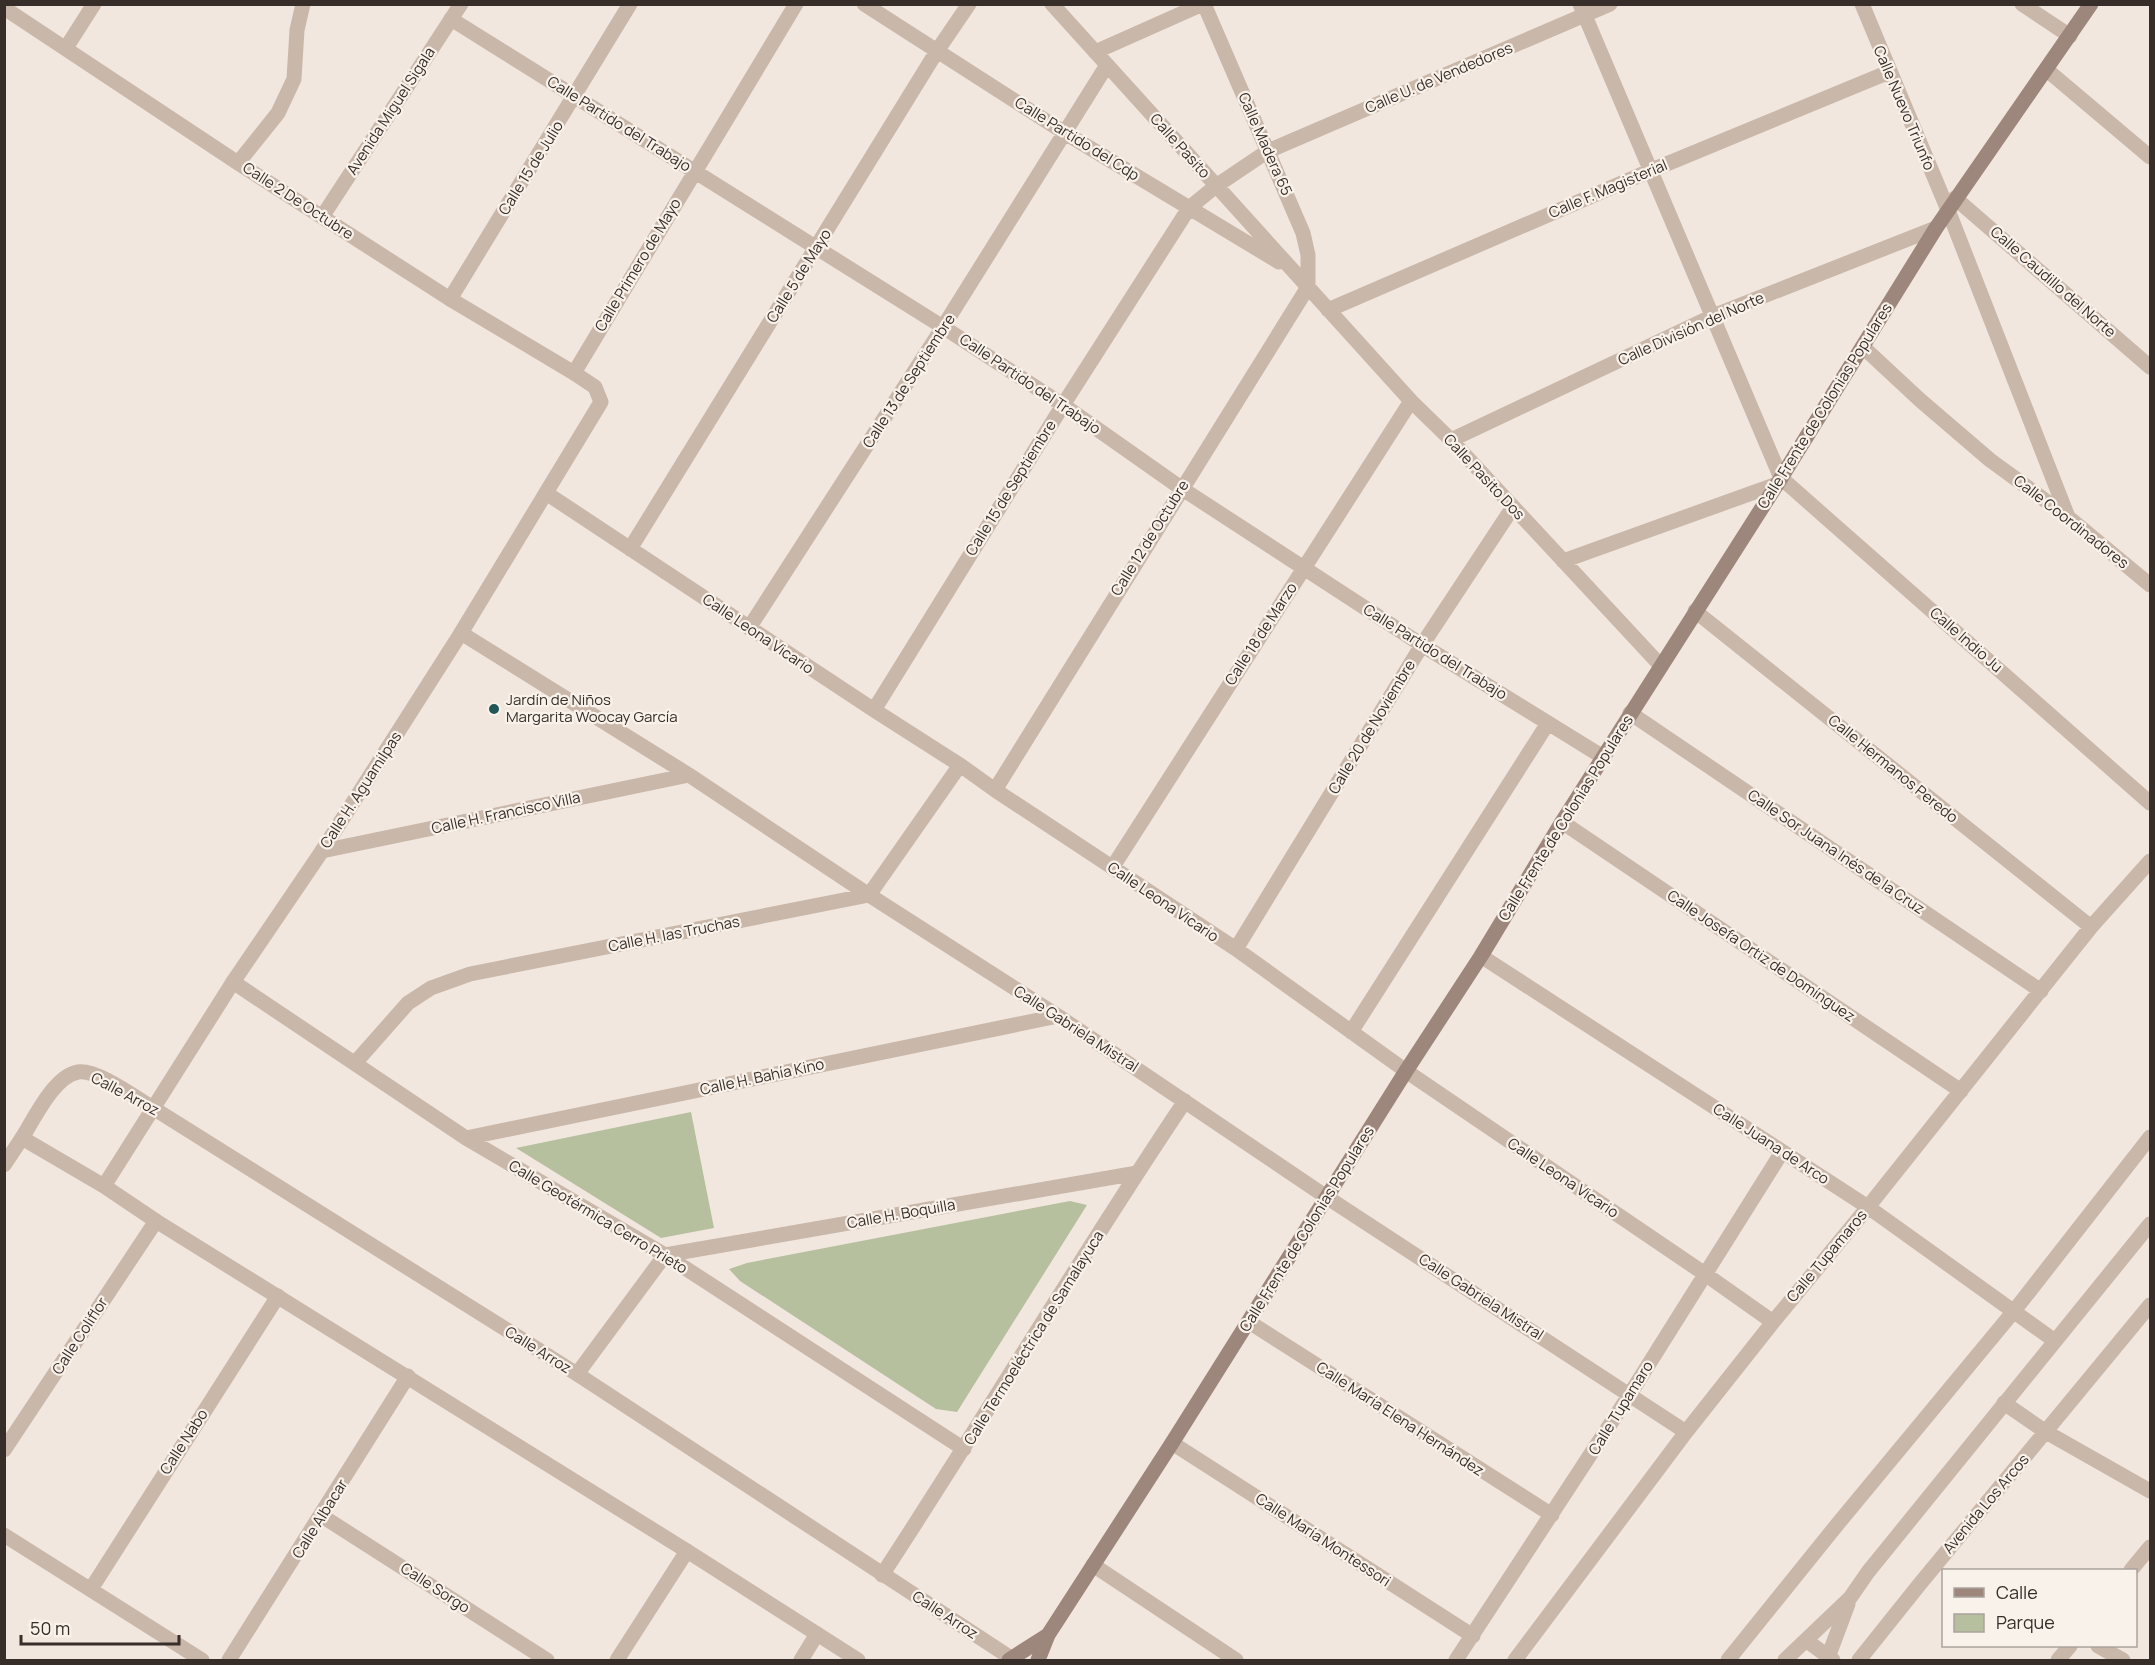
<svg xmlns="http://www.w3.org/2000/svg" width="2155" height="1665" font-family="Manrope,sans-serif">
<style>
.green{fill:#b6c09e}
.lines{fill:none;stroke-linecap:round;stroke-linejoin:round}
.minor{stroke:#c9b7aa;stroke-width:15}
.tertiary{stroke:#c9b7aa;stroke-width:15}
.secondary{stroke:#9d867b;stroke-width:15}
.poi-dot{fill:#205657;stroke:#f9f2ea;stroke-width:2}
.labels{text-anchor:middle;stroke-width:4.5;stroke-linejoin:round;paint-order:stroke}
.street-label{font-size:15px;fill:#372d29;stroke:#f9f2ea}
.poi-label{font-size:15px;fill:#372d29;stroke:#f9f2ea;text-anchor:start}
</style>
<rect width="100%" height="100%" fill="#f2e7de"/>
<path class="green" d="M691,1112L714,1228L661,1238L516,1148Z
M1070,1201L1087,1205L957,1412L936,1409L740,1281L729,1269L747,1263Z"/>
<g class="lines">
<path class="minor" d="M864,4L1065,133L1279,262
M1052,4L1411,401L1451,440L1661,666
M1580,4L1781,478L2150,803
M1862,4L1948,210L2068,517
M2022,4L2070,36
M451,19L943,327L1063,405L1181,488L1422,645L1603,757
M66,48L94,4
M1095,52L1203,4
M2047,70L2150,157
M238,163L278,113L294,79L297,30L303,4
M1955,198L2150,367
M450,299L630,4
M1328,310L1652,170L1889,72
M1863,347L1920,400L1990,460L2068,517L2150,585
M574,373L796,4
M1451,440L1713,316L1936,228
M546,493L874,710L960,765L995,790L1236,949L1406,1071L1705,1274L1773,1322
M630,549L937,51L969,4
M1563,561L1777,484
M1695,611L2091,927
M749,628L943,327L1107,65
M461,633L689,775L869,895L1058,1016L1328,1198L1686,1432
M874,710L1063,405L1189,208L1216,186L1268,151L1610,4
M1630,713L2041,991
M995,790L1308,287V255L1303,233L1204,4
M1562,822L1961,1091
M322,851L689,775
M1112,868L1411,401
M1236,949L1422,645L1513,507
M1481,956L1868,1207L2055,1341
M233,982L466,1138L665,1255L964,1449
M1351,1032L1548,723
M355,1063L408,1003L431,988L470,974L869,895L960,765
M466,1138L1058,1016
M4,1165L22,1138
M1249,1322L1552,1515
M577,1374L665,1255L1137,1173
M2004,1403L2046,1432L2150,1491
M1172,1443L1473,1636
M4,1450L156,1221
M322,1516L547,1660
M4,1535L202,1660
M1093,1565L1236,1660
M2131,1570L2150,1547
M882,1575C985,1418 1080,1257 1185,1101
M91,1589L278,1296
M1807,1641L1833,1660
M2098,1646L2123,1660
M229,1660L408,1376
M617,1660L687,1551
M801,1660L817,1634
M1456,1660L1630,1394L1782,1152
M1515,1660L1686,1432L1773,1322L1868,1207L2091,927L2150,861
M1728,1660L1836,1526L2014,1311L2150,1137
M1859,1660L1919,1585L2150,1305
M2058,1660L2070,1646"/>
<path class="tertiary" d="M4,8L238,163L450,299L574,373L595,387L601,402L461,633L322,851L233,982L104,1186
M322,217L461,4
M858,1660L687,1551L156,1221L104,1186L22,1138C34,1119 54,1076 78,1072C97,1069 136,1098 153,1108L577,1374L1011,1658
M1785,1660L1850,1598L1868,1572L2150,1224
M1827,1660L1848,1604"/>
<path class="secondary" d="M1009,1660L1048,1635
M1038,1660L1048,1635L1172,1443L1406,1071L1481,956L1562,822L1781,478L1936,228L2091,4"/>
</g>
<circle class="poi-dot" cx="494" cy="709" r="6"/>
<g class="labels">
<g class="street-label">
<text transform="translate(1439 78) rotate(-23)" y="5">Calle U. de Vendedores</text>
<text transform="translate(1904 108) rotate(67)" y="5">Calle Nuevo Triunfo</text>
<text transform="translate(391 111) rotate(-57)" y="5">Avenida Miguel Sigala</text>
<text transform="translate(619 124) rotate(32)" y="5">Calle Partido del Trabajo</text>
<text transform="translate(1077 139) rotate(32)" y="5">Calle Partido del Cdp</text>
<text transform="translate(1265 144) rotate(66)" y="5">Calle Madera 65</text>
<text transform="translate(1180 146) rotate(48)" y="5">Calle Pasito</text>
<text transform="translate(531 168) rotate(-58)" y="5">Calle 15 de Julio</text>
<text transform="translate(1608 189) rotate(-23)" y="5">Calle F. Magisterial</text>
<text transform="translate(298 201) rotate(33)" y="5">Calle 2 De Octubre</text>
<text transform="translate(638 265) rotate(-59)" y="5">Calle Primero de Mayo</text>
<text transform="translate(799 276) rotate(-58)" y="5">Calle 5 de Mayo</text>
<text transform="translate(2053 282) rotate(41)" y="5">Calle Caudillo del Norte</text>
<text transform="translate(1691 329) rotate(-24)" y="5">Calle División del Norte</text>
<text transform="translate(909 381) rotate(-57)" y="5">Calle 13 de Septiembre</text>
<text transform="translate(1030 384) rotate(34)" y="5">Calle Partido del Trabajo</text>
<text transform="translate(1825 406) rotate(-58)" y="5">Calle Frente de Colonias Populares</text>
<text transform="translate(1484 477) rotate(47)" y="5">Calle Pasito Dos</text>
<text transform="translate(1011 488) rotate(-58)" y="5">Calle 15 de Septiembre</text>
<text transform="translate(2071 522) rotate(38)" y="5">Calle Coordinadores</text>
<text transform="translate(1150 538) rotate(-58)" y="5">Calle 12 de Octubre</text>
<text transform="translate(758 634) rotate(34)" y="5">Calle Leona Vicario</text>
<text transform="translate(1261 634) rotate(-57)" y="5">Calle 18 de Marzo</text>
<text transform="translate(1966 640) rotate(41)" y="5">Calle Indio Ju</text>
<text transform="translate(1435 652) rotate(32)" y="5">Calle Partido del Trabajo</text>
<text transform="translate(1372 727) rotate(-59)" y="5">Calle 20 de Noviembre</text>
<text transform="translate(1893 769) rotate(39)" y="5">Calle Hermanos Peredo</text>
<text transform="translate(361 790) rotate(-57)" y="5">Calle H. Aguamilpas</text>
<text transform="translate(506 813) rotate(-12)" y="5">Calle H. Francisco Villa</text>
<text transform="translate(1566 818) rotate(-58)" y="5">Calle Frente de Colonias Populares</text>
<text transform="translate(1836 852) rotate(34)" y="5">Calle Sor Juana Inés de la Cruz</text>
<text transform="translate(1163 902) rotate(34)" y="5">Calle Leona Vicario</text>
<text transform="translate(674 934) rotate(-11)" y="5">Calle H. las Truchas</text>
<text transform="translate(1761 956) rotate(34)" y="5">Calle Josefa Ortiz de Domínguez</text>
<text transform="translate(1076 1029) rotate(33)" y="5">Calle Gabriela Mistral</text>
<text transform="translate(762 1077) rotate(-12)" y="5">Calle H. Bahía Kino</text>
<text transform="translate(125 1094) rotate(28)" y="5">Calle Arroz</text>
<text transform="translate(1771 1144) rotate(33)" y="5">Calle Juana de Arco</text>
<text transform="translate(1563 1178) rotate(34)" y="5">Calle Leona Vicario</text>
<text transform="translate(901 1214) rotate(-10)" y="5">Calle H. Boquilla</text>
<text transform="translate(598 1217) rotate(31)" y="5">Calle Geotérmica Cerro Prieto</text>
<text transform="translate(1307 1229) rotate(-58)" y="5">Calle Frente de Colonias Populares</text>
<text transform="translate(1827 1256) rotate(-50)" y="5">Calle Tupamaros</text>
<text transform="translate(1481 1297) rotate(33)" y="5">Calle Gabriela Mistral</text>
<text transform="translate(80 1336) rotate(-57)" y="5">Calle Coliflor</text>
<text transform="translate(1034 1338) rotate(-58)" y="5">Calle Termoeléctrica de Samalayuca</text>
<text transform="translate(538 1350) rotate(32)" y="5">Calle Arroz</text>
<text transform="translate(1621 1408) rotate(-58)" y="5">Calle Tupamaro</text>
<text transform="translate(1400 1419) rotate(33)" y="5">Calle María Elena Hernández</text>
<text transform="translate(184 1442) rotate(-57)" y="5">Calle Nabo</text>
<text transform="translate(1986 1504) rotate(-50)" y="5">Avenida Los Arcos</text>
<text transform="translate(320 1519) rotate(-58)" y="5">Calle Albacar</text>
<text transform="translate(1323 1540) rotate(33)" y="5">Calle María Montessori</text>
<text transform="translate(435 1588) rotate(33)" y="5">Calle Sorgo</text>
<text transform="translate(945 1615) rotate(33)" y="5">Calle Arroz</text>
</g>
<g class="poi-label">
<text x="506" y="705">Jardín de Niños<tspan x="506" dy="17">Margarita Woocay García</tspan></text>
</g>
</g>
<rect width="2155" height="1665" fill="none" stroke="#372d29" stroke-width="12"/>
<rect x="1942" y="1569" width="195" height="78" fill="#f9f2ea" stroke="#aba39d" stroke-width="1.5"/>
<rect x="1954" y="1588" width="30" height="9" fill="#9d867b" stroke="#aba39d" stroke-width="1.5"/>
<text x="1996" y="1599" font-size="18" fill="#372d29">Calle</text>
<rect x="1954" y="1614" width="30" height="18" fill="#b6c09e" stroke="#aba39d" stroke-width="1.5"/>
<text x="1996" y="1629" font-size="18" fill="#372d29">Parque</text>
<path d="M21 1635v9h158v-9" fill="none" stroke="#372d29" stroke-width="3"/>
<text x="30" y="1635" font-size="18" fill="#372d29" stroke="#f9f2ea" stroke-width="4.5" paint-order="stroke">50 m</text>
</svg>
